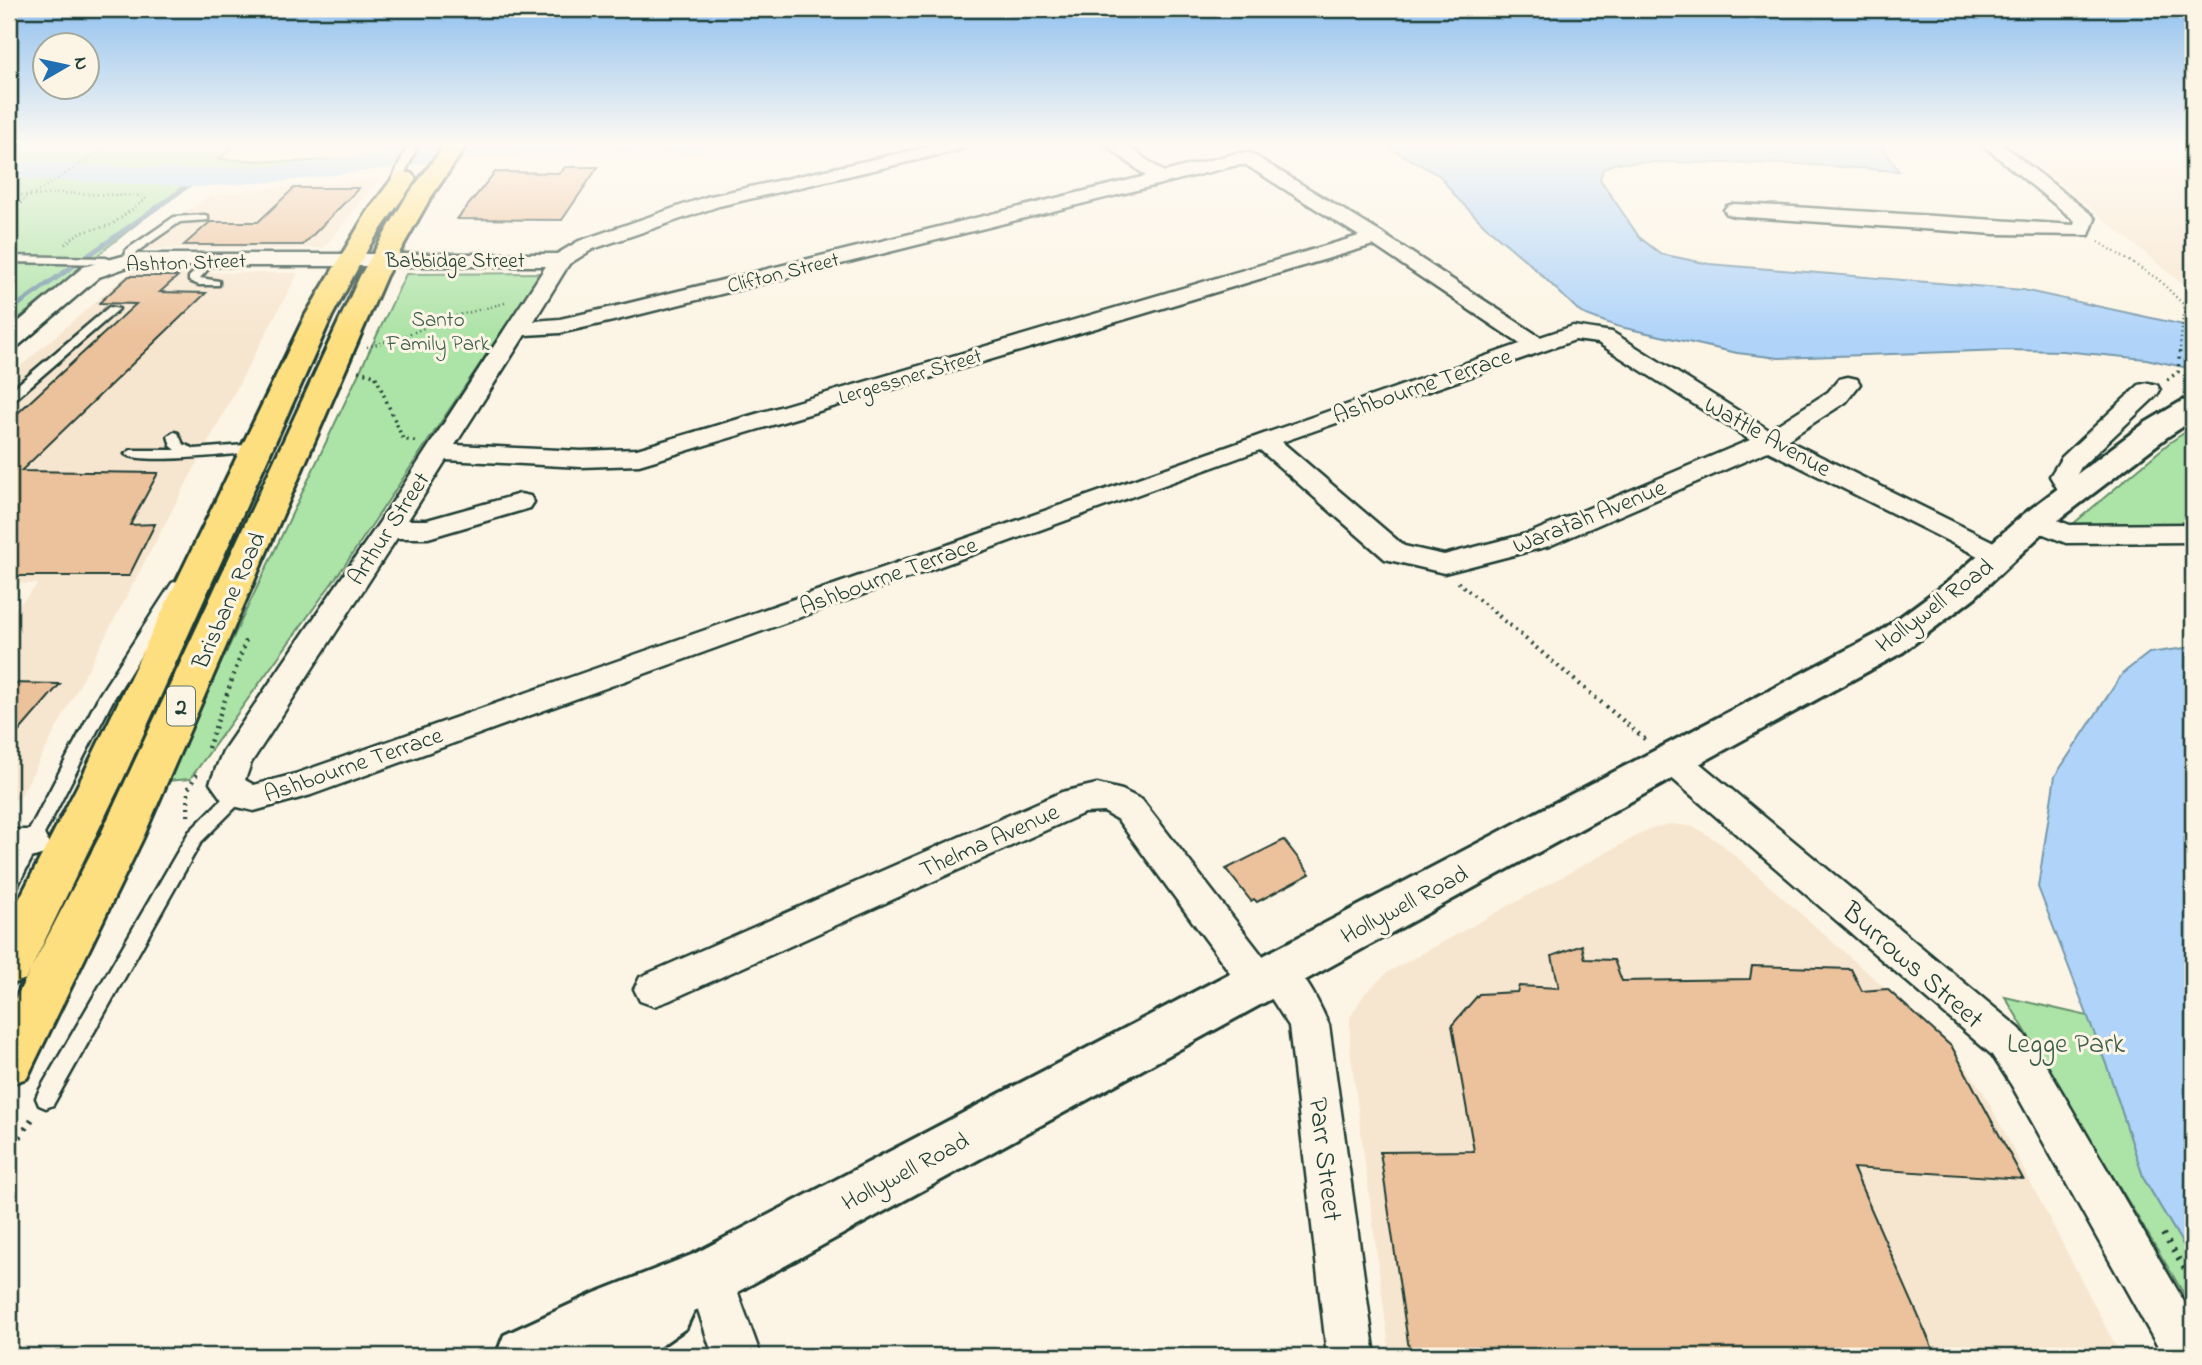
<svg xmlns="http://www.w3.org/2000/svg" width="2202" height="1365" font-family="'Indie Flower',sans-serif">
<style>
.built{fill:#f7e6cf}
.green{fill:#ace3a6;stroke:#66906d;stroke-width:2}
.water{fill:#b0d4f9;stroke:#7698aa;stroke-width:2}
.lines{fill:none;stroke-linecap:round;stroke-linejoin:round}
.stream{stroke:#7698aa;stroke-width:5}
.river{fill:#b0d4f9;fill-rule:evenodd}
.building{fill:#ecc29c;stroke:#1f3d34;stroke-width:2}
.lane-casing{stroke:#1f3d34;stroke-width:5}
.street-casing{stroke:#1f3d34;stroke-width:5}
.secondary-casing{stroke:#1f3d34;stroke-width:6}
.highway-casing{stroke:#1f3d34;stroke-width:6}
.path-far3{stroke:#1f3d34;stroke-width:2.5;stroke-dasharray:1 3.5;stroke-linecap:butt}
.path-far2{stroke:#1f3d34;stroke-width:3.5;stroke-dasharray:2 4.5;stroke-linecap:butt}
.path-far1{stroke:#1f3d34;stroke-width:4.5;stroke-dasharray:2 5;stroke-linecap:butt}
.path{stroke:#1f3d34;stroke-width:6;stroke-dasharray:2.5 7;stroke-linecap:butt}
.lane{fill:#fcf5e5;fill-rule:evenodd}
.street{fill:#fcf5e5;fill-rule:evenodd}
.secondary{fill:#fcf5e5;fill-rule:evenodd}
.highway{fill:#fedf80;fill-rule:evenodd}
.labels{text-anchor:middle;stroke-width:6;stroke-linejoin:round;paint-order:stroke}
.far-street-label{font-size:21px;fill:#1f3d34;stroke:#fcf5e5}
.far-park-label{font-size:21px;fill:#3b5e4b;stroke:#fcf5e5}
.shield{fill:#fcf5e5;stroke:#617469;stroke-width:2}
.shield-label{font-size:23px;font-weight:bold;fill:#1f3d34}
.street-label{font-size:24px;fill:#1f3d34;stroke:#fcf5e5}
.near-street-label{font-size:28px;fill:#1f3d34;stroke:#fcf5e5}
.near-park-label{font-size:28px;fill:#3b5e4b;stroke:#fcf5e5}
</style>
<rect width="100%" height="100%" fill="#fcf5e5"/>
<filter id="ink" filterUnits="userSpaceOnUse"><feTurbulence type="fractalNoise" baseFrequency=".0143" numOctaves="2"/><feDisplacementMap in="SourceGraphic" scale="14" xChannelSelector="R" yChannelSelector="G"/><feConvolveMatrix kernelMatrix="1 2 1 2 8 2 1 2 1" color-interpolation-filters="sRGB"/></filter>
<g filter="url(#ink)">
<path class="built" d="M234,145H390L318,158L218,159Z
M2014,145H2193V282H2180Z
M379,179L324,248L128,249L212,194Z
M130,272L298,273L25,788L20,797L9,803V616L38,584L9,583V376Z
M1671,824L1695,827L1723,845L1952,1047L1984,1093L2121,1356H1390L1350,1048V1017L1365,993L1388,972L1651,828Z"/>
<path class="green" d="M9,145H234L219,159L294,162L372,157L312,167L204,170L9,326Z
M541,273L345,565L190,779L165,781L406,274Z
M2193,427V523L2073,524L2169,443Z
M2005,997L2088,1016L2108,1069L2144,1179L2193,1261V1309Z"/>
<path class="water" d="M1385,145H1881L1899,171L1800,164L1654,162L1616,163L1603,169L1600,179L1639,237L1661,254L1709,264L2023,290L2193,327V369L2146,359L2062,351L2005,350L1779,358L1737,353L1616,326L1581,313L1530,264L1485,226L1456,197L1440,176Z
M2193,647V1261L2144,1179L2108,1069L2038,887L2055,776L2123,673L2149,653Z"/>
<g class="lines">
<path class="stream" d="M9,165L20,171
M9,311L199,178"/>
<path class="river" d="M446,145H584L580,151L570,153L493,155L286,181L199,187L9,178V162L199,169L286,165Z
M615,145H706L702,151L692,153H629L619,151Z"/>
</g>
<path class="building" d="M565,167H598L562,220L457,219L495,172L560,173Z
M294,188H359L303,245H184L210,222H258Z
M129,276H178L160,292L206,293L21,471L158,473L130,525L155,524L129,576H9V421L136,304L99,303Z
M9,683L60,684L9,743Z
M1284,840L1310,874L1257,902L1254,899L1251,901L1226,869Z
M1582,945L1585,959L1614,960L1622,981L1750,979L1752,966L1851,969L1862,991L1887,989L1952,1047L2023,1179L1853,1168L1936,1356H1410L1380,1152L1474,1151L1452,1025L1479,994L1517,992L1519,986L1559,988L1552,956Z"/>
<g class="lines">
<g class="lane-casing">
<path id="lane" d="M408,145H418L397,190L389,192L387,190Z
M204,215L208,216V220L180,222L135,253L134,262L125,260L126,250L174,217Z
M9,256L106,258L122,264L117,267L106,264L9,262Z
M208,257L217,259L200,278L219,281V285H199L189,281V277Z
M109,307L119,309L13,401L9,402V392Z
M174,432L178,433L183,444L195,449L257,444L263,448L257,452C234,454 139,465 125,454L131,450H176L171,446L168,436Z
M177,581L184,586L113,700L15,891L9,894V869L100,694L172,583Z
M237,788L243,790L246,795L243,800L201,842L53,1105L46,1108L39,1105L36,1098L39,1091L189,832L231,790Z"/>
</g>
<g class="street-casing">
<path id="street" d="M936,145H968L959,150L719,206L593,249L569,264L534,321L560,319L613,307L1146,176L1106,145H1126L1164,172L1237,153H1250L1383,234L1540,337L1573,326L1612,332L1769,430L1828,392L1839,379L1848,377L1857,379L1860,384L1846,402L1787,440L2010,550L2014,556L2010,562L2000,565L1990,562L1768,451L1549,546L1444,573L1385,559L1260,450L311,795L254,811L225,804L210,783L223,751L379,523L546,266H131L99,277L17,347L9,349V330L83,267L130,254H557L579,241L706,197ZM1237,165H1246L1359,236L637,449L581,451L455,445L525,335L560,333L613,321ZM1373,245L1520,344L295,774L254,785L245,780L251,763L397,538H428L530,508L534,502L530,496L520,494L427,520H408L446,460L581,467L639,465ZM1575,340L1598,343L1750,440L1530,533L1444,555L1404,546L1282,442Z
M1983,145H2003L2092,215L2095,219L2089,235L1995,234L1734,216L1727,214L1724,210L1727,206L1734,204L1778,206L2074,225L2075,221Z
M2148,383L2157,385L2160,390L2157,395L2081,467L2076,476L2086,494L2082,500L2073,502L2064,500L2050,476L2062,457L2139,385Z
M2036,512L2070,525L2193,524V542L2066,543L2026,527L2022,521L2026,515Z
M1673,747L1685,751L2020,1029L2042,1058L2193,1317V1356H2163L2012,1086L1992,1055L1661,769L1656,760L1661,751Z
M1097,784L1122,790L1142,800L1265,959L1275,955C1302,965 1317,999 1329,1025L1375,1356H1327L1289,1026L1269,995L1259,998L1245,993L1118,820L1104,812L1084,813L668,1001L654,1006L640,1001L634,989L640,977L1062,792Z
M9,830H31L44,834L49,844L44,854L31,858H9Z
M710,1253L726,1260L761,1356H713L687,1276L694,1260Z"/>
</g>
<g class="secondary-casing">
<path id="secondary" d="M2193,398V420L2167,437L2048,528L1975,597L1903,652L730,1296L694,1311L686,1328L646,1356H496L504,1335L595,1293L694,1254L1877,634L1949,581L2024,514L2145,423L2182,401Z"/>
</g>
<g class="highway-casing">
<path id="highway" d="M445,145H467L429,200L386,276L143,838L27,1078L9,1084V1011L100,836L360,276L405,199Z
M404,172L412,174L416,179L370,245L332,316L124,777L26,979L9,985V919L82,777L305,316L368,211L396,174Z"/>
</g>
<path class="path-far3" d="M9,193L12,196L34,194L110,145
M9,210L24,201V197L60,193L143,196L146,199L111,225L79,233L64,245
M2099,242L2158,279L2184,305L2180,349
M367,347L405,336L448,318L505,303"/>
<path class="path-far2" d="M358,371L375,375L403,439L418,442
M2167,380L2178,372L2180,347
M1458,582L1490,609"/>
<path class="path-far1" d="M1488,607L1647,741
M208,748L247,637
M188,816V789L198,772"/>
<path class="path" d="M9,1153L34,1116
M2163,1234L2193,1282"/>
<use href="#lane" class="lane"/>
<use href="#street" class="street"/>
<use href="#secondary" class="secondary"/>
<use href="#highway" class="highway"/>
</g>
</g>
<linearGradient id="sky" x2="0" y2="1"><stop stop-color="#91c1ef"/><stop offset="0.43" stop-color="#fefaf3"/><stop offset="1" stop-color="#fefaf3" stop-opacity="0"/></linearGradient>
<rect width="2202" height="336" fill="url(#sky)"/>
<g class="labels">
<g class="far-street-label">
<text x="455" y="267">Babbidge Street</text>
<text transform="translate(186 262) rotate(-2)" y="7">Ashton Street</text>
<text transform="translate(783 272) rotate(-14)" y="7">Clifton Street</text>
<text transform="translate(910 376) rotate(-17)" y="7">Lergessner Street</text>
</g>
<g class="far-park-label">
<text x="438" y="326">Santo<tspan x="438" dy="24">Family Park</tspan></text>
</g>
<rect class="shield" x="167" y="686.5" width="28" height="39" rx="5"/>
<g class="shield-label">
<text x="181" y="714">2</text>
</g>
<g class="street-label">
<text transform="translate(1422 385) rotate(-19)" y="8">Ashbourne Terrace</text>
<text transform="translate(1768 436) rotate(29)" y="8">Wattle Avenue</text>
<text transform="translate(1589 516) rotate(-22)" y="8">Waratah Avenue</text>
<text transform="translate(388 528) rotate(-57)" y="8">Arthur Street</text>
<text transform="translate(888 575) rotate(-20)" y="8">Ashbourne Terrace</text>
<text transform="translate(228 600) rotate(-66)" y="8">Brisbane Road</text>
<text transform="translate(1934 605) rotate(-37)" y="8">Hollywell Road</text>
<text transform="translate(353 764) rotate(-19)" y="8">Ashbourne Terrace</text>
<text transform="translate(989 840) rotate(-24)" y="8">Thelma Avenue</text>
<text transform="translate(1404 904) rotate(-28)" y="8">Hollywell Road</text>
<text transform="translate(905 1171) rotate(-28)" y="8">Hollywell Road</text>
</g>
<g class="near-street-label">
<text transform="translate(1914 964) rotate(41)" y="10">Burrows Street</text>
<text transform="translate(1327 1159) rotate(83)" y="10">Parr Street</text>
</g>
<g class="near-park-label">
<text x="2066" y="1052">Legge Park</text>
</g>
</g>
<rect width="2202" height="1365" fill="none" stroke="#fcf5e5" stroke-width="35"/>
<rect x="18" y="18" width="2167" height="1330" fill="none" stroke="#1f3d34" stroke-width="2.5" filter="url(#ink)"/>
<g transform="translate(66 66) rotate(81)"><circle r="33" fill="#fcf5e5" stroke="#a4ab9e" stroke-width="2"/>
<path d="M0-5L12 26L0 18L-12 26Z" fill="#1f6fb2"/>
<text y="-10" font-size="19" font-weight="bold" text-anchor="middle" fill="#1f3d34">N</text>
</g>
</svg>
